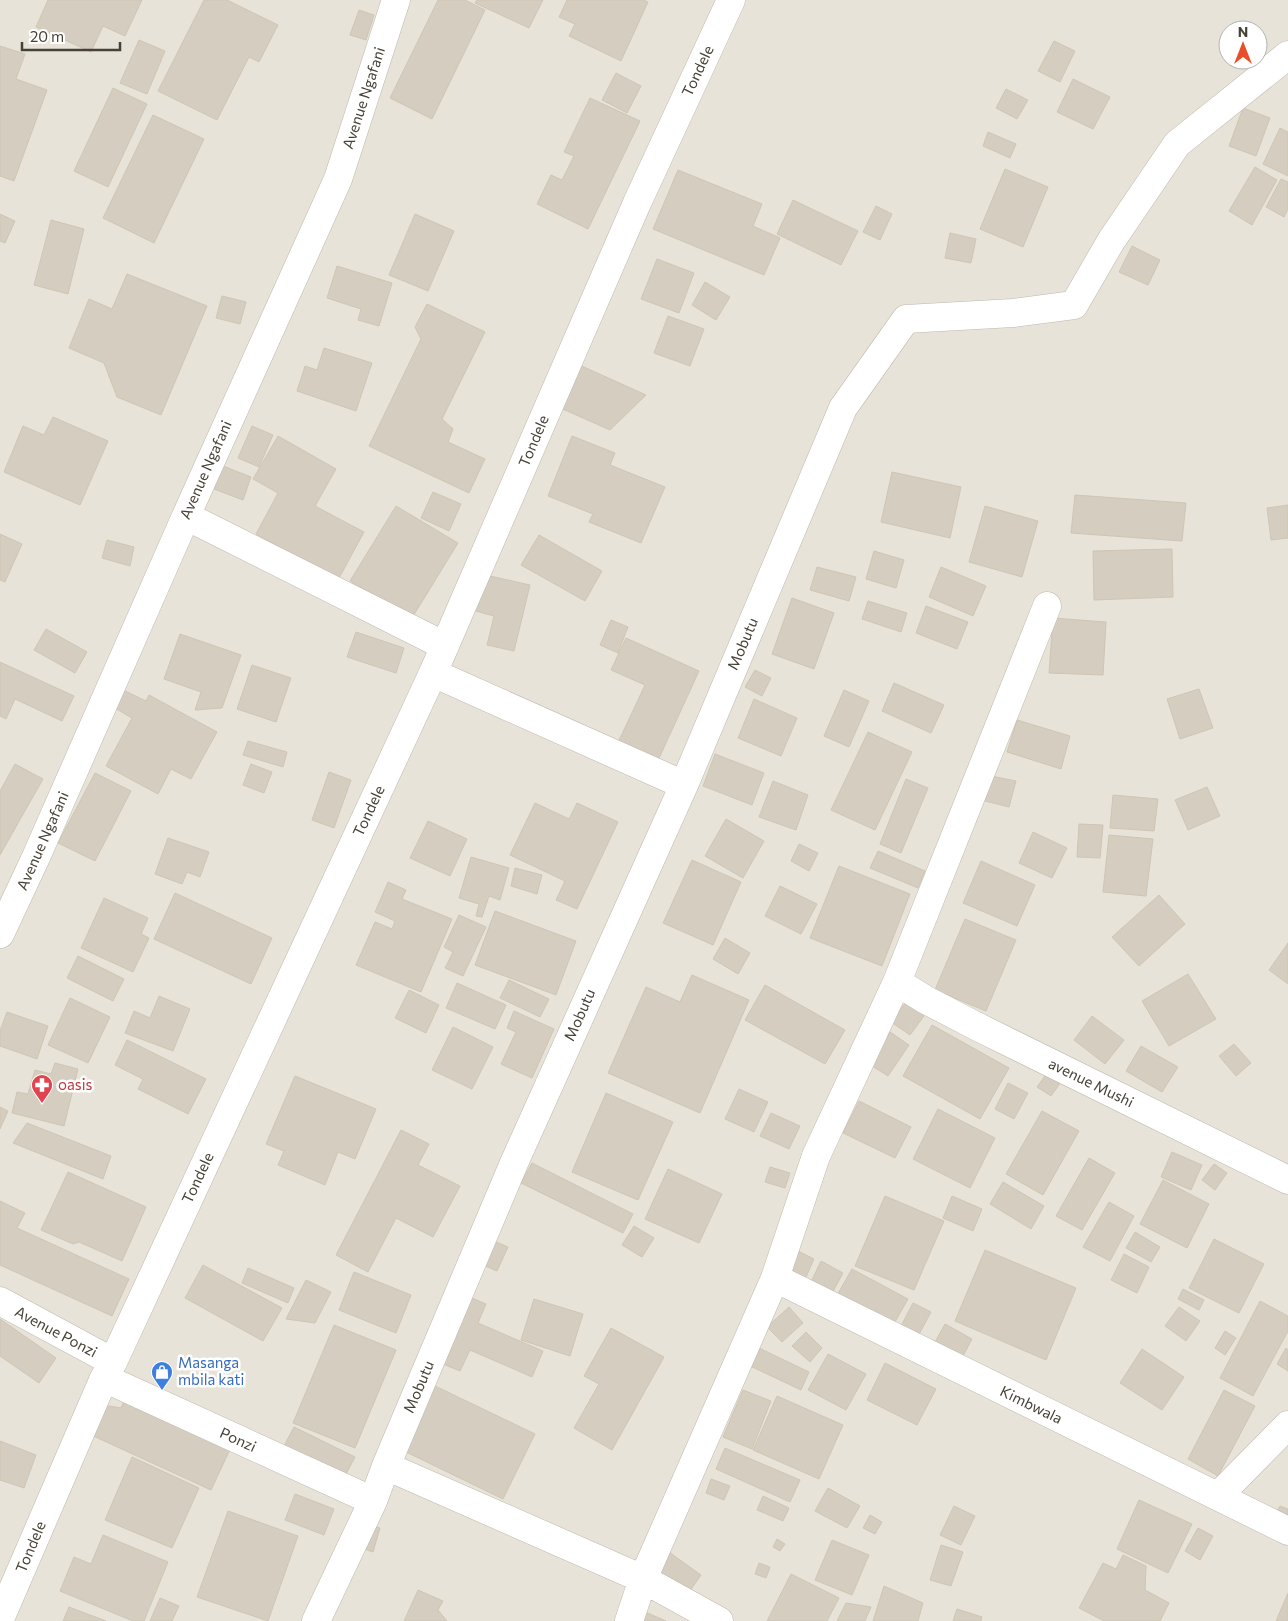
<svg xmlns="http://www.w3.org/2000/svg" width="1288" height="1621" font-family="Commissioner,sans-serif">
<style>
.residential{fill:#e7e3d8;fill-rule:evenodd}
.building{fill:#d4cdc0;stroke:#cfc5b3}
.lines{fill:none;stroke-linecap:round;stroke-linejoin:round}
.street-casing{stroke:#beb9ad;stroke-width:29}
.street{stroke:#fff;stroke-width:28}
.labels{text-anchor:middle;stroke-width:5;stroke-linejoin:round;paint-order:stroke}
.street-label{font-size:15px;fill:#474238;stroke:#fff}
.health-label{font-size:15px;fill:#be3a42;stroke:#fff;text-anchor:start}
.shop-label{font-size:15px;fill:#366cbe;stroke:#fff;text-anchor:start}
</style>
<rect width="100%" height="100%" fill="#f3f1ea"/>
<path class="residential" d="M0,0H1288V1621H0ZM1228,30H1258V60H1228Z"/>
<path class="building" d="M48,0H142L125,36L103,26L91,52L36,27Z
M204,0H227L278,25L259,62L249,57L217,120L158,91Z
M438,0H465L485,10L432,119L390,98Z
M477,0H543L529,28L475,3Z
M567,0H643L648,2L621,61L569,36L575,24L559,17Z
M359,10L374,15L366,40L350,35Z
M139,40L165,51L147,94L120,83Z
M1054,41L1075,51L1060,82L1038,71Z
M0,46L25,54L16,79L47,90L14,181L0,176Z
M616,73L641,86L627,113L602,100Z
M1073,79L1110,97L1093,129L1057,112Z
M113,88L147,104L108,187L74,171Z
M1006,89L1028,100L1017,119L996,108Z
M590,98L640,121L588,229L537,204L551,175L562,180L574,156L564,152Z
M1243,108L1270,118L1256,156L1229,146Z
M153,115L204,139L154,243L103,218Z
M1280,128L1288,132V176L1263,164Z
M988,132L1016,144L1010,158L983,146Z
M1255,167L1277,180L1252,225L1229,211Z
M1005,169L1048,187L1023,247L980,229Z
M678,170L762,204L753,226L780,238L764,275L653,229Z
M1281,179L1288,182V209L1284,217L1266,207Z
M793,200L858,231L841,265L777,234Z
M876,206L892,214L880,240L863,232Z
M0,214L15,221L5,243L0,241Z
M415,214L454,231L428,291L389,275Z
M51,220L84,229L68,294L34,285Z
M950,233L976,239L971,263L945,258Z
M1132,246L1160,260L1148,285L1119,272Z
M657,259L694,273L679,313L641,299Z
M337,266L392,283L379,326L358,320L361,309L327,298Z
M127,274L207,306L161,415L117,397L104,363L69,348L89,299L112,309Z
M705,282L730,297L716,320L692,305Z
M222,296L246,302L240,324L216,318Z
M427,304L485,332L442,419L453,429L448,442L485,459L469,493L369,446L421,339L415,327Z
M668,316L704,329L690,366L654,353Z
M324,348L372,363L356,411L297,391L305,366L317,370Z
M575,363L646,395L610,430L556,406Z
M53,417L108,441L80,505L4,472L23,426L44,435Z
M252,426L273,435L259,467L238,458Z
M278,436L336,469L315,506L364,532L338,580L256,534L278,493L253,479Z
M572,436L615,453L610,465L665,487L641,543L589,522L593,514L548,496Z
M223,466L251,477L243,500L214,489Z
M892,472L961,487L950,538L881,522Z
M433,492L461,504L449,531L421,518Z
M1075,495L1186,503L1182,541L1071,533Z
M1288,505V538L1271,540L1267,508Z
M396,506L458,543L412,618L350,581Z
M985,506L1038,521L1022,577L969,562Z
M0,534L22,544L5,582L0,580Z
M539,535L602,571L585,601L521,565Z
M107,540L134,547L130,566L102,558Z
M1172,549L1173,597L1094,600L1093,551Z
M874,551L904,560L896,588L866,579Z
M817,567L856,577L849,601L810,590Z
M941,567L986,586L973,616L929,597Z
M481,574L530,585L514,651L487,645L494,616L472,610Z
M792,598L834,613L814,669L772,654Z
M868,601L907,613L901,632L862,619Z
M926,606L968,622L957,649L916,633Z
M1053,618L1106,622L1103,675L1049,673Z
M611,620L628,627L618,653L600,645Z
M46,629L87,652L75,673L34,650Z
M356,632L404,648L396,673L347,657Z
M180,634L241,655L222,708L195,710L201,692L164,679Z
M626,638L699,671L655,767L615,749L645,685L611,670Z
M0,662L74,696L62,721L15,699L6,719L0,716Z
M252,665L291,678L276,722L237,709Z
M755,670L771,678L762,696L745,687Z
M894,683L944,705L931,733L882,711Z
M1199,689L1213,728L1180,739L1167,699Z
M123,690L146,701L149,695L217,732L191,779L171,769L158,794L106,766L132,718L113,707Z
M844,690L869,701L849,747L824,736Z
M754,699L797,718L781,756L738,738Z
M1017,720L1070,736L1061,769L1007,752Z
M868,732L912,752L875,830L831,810Z
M248,741L287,752L283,767L243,755Z
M715,754L764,773L752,805L703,786Z
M15,764L43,779L0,855V791Z
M251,764L272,772L264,793L243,785Z
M329,772L351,780L334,828L312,820Z
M95,773L131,791L95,861L58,843Z
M991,776L1016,781L1009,807L985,801Z
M906,779L928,788L901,853L880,844Z
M773,781L808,795L796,830L759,817Z
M1207,787L1220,816L1188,830L1175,800Z
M1113,795L1158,799L1154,831L1110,828Z
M535,803L569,819L577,803L618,822L577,909L556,900L565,881L510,855Z
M726,819L764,841L743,878L705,856Z
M428,821L467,839L450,876L410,858Z
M1079,824L1103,825L1100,858L1077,857Z
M1033,832L1067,848L1052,878L1019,863Z
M1109,835L1153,839L1146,896L1103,892Z
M168,838L209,852L200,877L187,872L182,884L155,874Z
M799,844L818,853L809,871L791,861Z
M878,851L925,871L918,888L870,868Z
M471,857L509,868L500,900L489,896L482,917L476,916L479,904L459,898Z
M692,860L741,882L713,945L663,923Z
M981,861L1035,885L1017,926L963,903Z
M839,866L910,894L882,966L810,938Z
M515,868L542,875L537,894L511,886Z
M388,882L406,890L402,899L452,919L421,992L356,965L375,922L392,929L395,921L375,912Z
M780,886L817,904L801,934L765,916Z
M175,893L272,938L251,984L154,939Z
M1159,895L1185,924L1139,966L1112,937Z
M104,898L148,918L141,934L149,938L133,972L81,948Z
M495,911L576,941L556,995L475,965Z
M459,915L486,927L463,976L445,968L453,952L444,947Z
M965,919L1016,940L986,1011L935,990Z
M725,938L750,953L738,974L713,959Z
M1288,943V984L1269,970Z
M78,956L124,979L113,1001L67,978Z
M1188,974L1216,1019L1169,1046L1142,1001Z
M692,975L749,1000L700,1113L608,1073L646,987L680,1002Z
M509,980L549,999L540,1017L500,998Z
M457,983L506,1005L495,1029L446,1008Z
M765,985L845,1030L825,1064L745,1020Z
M409,990L439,1005L426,1033L395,1018Z
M159,996L190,1009L173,1051L125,1033L134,1011L150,1018Z
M70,998L110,1017L88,1063L48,1045Z
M906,1002L924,1016L910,1035L891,1022Z
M514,1011L554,1029L532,1078L501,1064L516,1032L507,1028Z
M7,1012L48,1026L37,1059L0,1046V1031Z
M1092,1016L1124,1040L1105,1064L1074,1040Z
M932,1025L1009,1068L980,1119L903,1076Z
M453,1027L493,1047L472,1089L432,1070Z
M890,1032L909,1045L888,1076L869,1064Z
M127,1040L206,1079L188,1114L138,1089L143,1079L115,1065Z
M1234,1044L1251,1063L1236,1076L1219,1056Z
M1141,1046L1178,1067L1162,1092L1126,1071Z
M55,1063L78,1069L64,1126L12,1113L17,1092L28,1094L35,1070L51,1074Z
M1047,1073L1061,1082L1051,1096L1037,1087Z
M295,1076L376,1109L355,1159L338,1152L325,1185L278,1165L284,1151L266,1144Z
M1008,1083L1028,1093L1014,1119L995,1109Z
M739,1089L768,1102L754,1132L725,1119Z
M606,1093L673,1122L638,1200L572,1172Z
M859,1101L911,1127L895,1158L843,1133Z
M0,1107L8,1111L0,1129Z
M938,1109L995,1138L970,1188L913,1159Z
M1042,1111L1079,1131L1043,1195L1006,1174Z
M771,1113L800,1126L789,1149L760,1136Z
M27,1123L111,1156L103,1179L13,1143Z
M401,1130L429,1144L418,1165L460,1186L433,1237L396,1218L368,1272L336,1255Z
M1172,1152L1202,1165L1191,1190L1161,1177Z
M1089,1158L1115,1173L1082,1230L1056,1216Z
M532,1163L633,1214L623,1233L521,1183Z
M1214,1164L1227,1173L1215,1190L1202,1180Z
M770,1167L790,1173L785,1188L765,1182Z
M668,1169L722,1194L699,1243L645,1219Z
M68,1172L146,1207L122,1261L79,1242L73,1244L41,1230Z
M1163,1180L1209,1204L1187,1248L1140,1224Z
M1003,1182L1044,1206L1031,1229L990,1204Z
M885,1196L944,1221L914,1290L855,1266Z
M952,1196L982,1209L973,1231L943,1218Z
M0,1201L25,1213L17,1228L129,1279L112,1316L0,1265Z
M1109,1202L1134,1216L1110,1261L1083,1247Z
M634,1226L654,1238L642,1257L622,1245Z
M1135,1232L1160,1247L1151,1262L1126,1248Z
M489,1239L508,1247L497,1271L479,1263Z
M1214,1239L1264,1264L1239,1313L1189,1288Z
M796,1250L814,1259L803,1284L784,1275Z
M985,1250L1076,1288L1046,1360L955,1321Z
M1124,1254L1149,1267L1137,1293L1111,1280Z
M821,1261L843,1273L831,1295L810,1284Z
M203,1265L282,1308L263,1341L185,1298Z
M248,1268L294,1288L288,1303L242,1283Z
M852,1269L908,1299L892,1327L836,1297Z
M354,1272L411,1295L396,1333L339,1310Z
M306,1280L331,1292L315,1323L286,1319Z
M1183,1289L1204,1300L1199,1310L1178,1299Z
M467,1296L486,1304L478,1323L543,1351L532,1377L470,1350L460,1371L438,1362Z
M534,1299L583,1314L570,1356L521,1340Z
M1260,1301L1288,1316V1331L1253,1396L1220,1378Z
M913,1303L931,1312L917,1338L899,1330Z
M789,1307L803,1323L782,1342L767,1327Z
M1179,1307L1200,1321L1186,1341L1165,1326Z
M0,1319L56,1358L39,1383L0,1356Z
M945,1324L972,1339L963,1356L935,1342Z
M334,1325L396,1350L355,1448L293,1423Z
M611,1328L664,1357L612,1450L574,1428L599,1384L584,1376Z
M1225,1331L1236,1338L1225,1355L1215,1348Z
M806,1332L822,1348L810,1362L792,1346Z
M757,1347L809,1372L801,1390L748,1365Z
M1286,1348L1288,1350V1371L1277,1364Z
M1142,1349L1184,1377L1162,1410L1120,1383Z
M828,1354L866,1374L846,1410L808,1390Z
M885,1363L936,1389L917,1425L867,1400Z
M433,1385L535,1434L503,1499L402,1450Z
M743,1390L771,1401L752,1449L723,1437Z
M1224,1390L1255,1406L1218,1476L1188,1459Z
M127,1394L233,1443L211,1490L89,1434L103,1405L121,1408Z
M777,1396L843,1425L819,1479L753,1450Z
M294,1427L355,1457L345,1476L284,1446Z
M0,1441L36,1455L24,1488L0,1480Z
M725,1448L800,1480L790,1502L716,1469Z
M132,1457L199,1488L172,1548L105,1520Z
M711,1479L730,1486L724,1500L706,1493Z
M828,1488L860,1506L847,1528L815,1511Z
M295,1494L334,1509L324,1535L285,1520Z
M763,1496L789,1508L783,1521L757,1510Z
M1139,1500L1192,1524L1168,1573L1117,1549Z
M954,1506L975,1516L961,1545L940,1535Z
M1280,1506L1288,1509V1525L1274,1518Z
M228,1511L298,1536L268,1621L197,1597Z
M870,1515L882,1522L875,1534L863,1528Z
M366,1524L380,1528L373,1552L359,1547Z
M1198,1528L1213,1536L1200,1560L1185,1551Z
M103,1535L168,1562L144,1621H133L60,1591L74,1557L91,1564Z
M777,1539L785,1544L780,1551L773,1547Z
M832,1540L869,1555L852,1595L815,1580Z
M941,1545L963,1552L951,1586L930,1580Z
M666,1550L701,1575L687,1595L652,1570Z
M1123,1555L1146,1566L1145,1590L1169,1603L1160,1621H1104L1079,1608L1103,1563L1116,1569Z
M759,1563L770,1567L766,1578L755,1574Z
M791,1574L839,1598L827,1621H767Z
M884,1586L923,1603L918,1621H873Z
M418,1590L443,1601L438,1610L447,1621H404Z
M1288,1593V1621H1276Z
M160,1598L179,1606L172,1621H150Z
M846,1603L871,1607L865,1621H837Z
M69,1607L106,1621H63Z
M957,1609L982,1617L981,1621H953Z
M643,1611L666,1621H638Z"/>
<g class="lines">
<g class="street-casing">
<path id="street" d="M186,516L445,646
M433,673L684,785
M0,934L36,857L186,516L338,179L396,0
M897,982L926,1000L978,1027L1288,1180
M775,1278L1288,1531
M0,1301L113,1362
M104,1378L373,1501
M386,1466L643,1579L719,1621
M1218,1496L1288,1425
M0,1619L104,1378L113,1362L433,673L637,203L731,0
M316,1621L373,1501L386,1466L514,1163L684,785L843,408L906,319L1013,313L1074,305L1111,241L1177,144L1288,55
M629,1621L643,1579L775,1278L816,1156L897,982L1047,606"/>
</g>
<use href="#street" class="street"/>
</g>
<defs>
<g id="pharmacy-pin" transform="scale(1.125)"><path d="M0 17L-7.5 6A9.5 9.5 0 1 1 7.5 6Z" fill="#e0444e" stroke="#fff"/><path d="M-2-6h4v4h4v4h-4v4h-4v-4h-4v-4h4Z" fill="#fff"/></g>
<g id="shop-pin" transform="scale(1.125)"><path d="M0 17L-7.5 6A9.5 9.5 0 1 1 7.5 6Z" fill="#3f7fe0" stroke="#fff"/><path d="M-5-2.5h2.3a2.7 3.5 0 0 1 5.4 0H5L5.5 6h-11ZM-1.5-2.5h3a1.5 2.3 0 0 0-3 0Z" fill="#fff"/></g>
</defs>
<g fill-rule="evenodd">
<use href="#pharmacy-pin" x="42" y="1085"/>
<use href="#shop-pin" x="162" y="1372"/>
</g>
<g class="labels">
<g class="street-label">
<text transform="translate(698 71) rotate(-65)" y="5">Tondele</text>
<text transform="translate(364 98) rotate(-72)" y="5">Avenue Ngafani</text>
<text transform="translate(534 441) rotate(-67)" y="5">Tondele</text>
<text transform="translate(206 470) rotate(-66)" y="5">Avenue Ngafani</text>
<text transform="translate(743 644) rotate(-67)" y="5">Mobutu</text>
<text transform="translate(369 811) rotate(-65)" y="5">Tondele</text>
<text transform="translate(43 841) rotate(-66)" y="5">Avenue Ngafani</text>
<text transform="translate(580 1015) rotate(-66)" y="5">Mobutu</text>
<text transform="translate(1091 1083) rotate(26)" y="5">avenue Mushi</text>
<text transform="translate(198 1178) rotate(-65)" y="5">Tondele</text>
<text transform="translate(56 1332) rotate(28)" y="5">Avenue Ponzi</text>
<text transform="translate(419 1387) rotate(-67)" y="5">Mobutu</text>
<text transform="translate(1031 1405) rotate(26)" y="5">Kimbwala</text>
<text transform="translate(238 1440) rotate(24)" y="5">Ponzi</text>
<text transform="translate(31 1547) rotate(-67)" y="5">Tondele</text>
</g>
<g class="health-label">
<text x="58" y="1090">oasis</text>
</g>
<g class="shop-label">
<text x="178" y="1368">Masanga<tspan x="178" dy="17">mbila kati</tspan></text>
</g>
</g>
<g transform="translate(1243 45)"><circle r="24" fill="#ffffff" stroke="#b5b3af"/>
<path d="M0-4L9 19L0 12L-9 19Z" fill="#ea4d2a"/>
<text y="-8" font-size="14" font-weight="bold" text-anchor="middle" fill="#474238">N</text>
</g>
<path d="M22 42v8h98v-8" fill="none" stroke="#474238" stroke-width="2.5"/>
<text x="30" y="42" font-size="15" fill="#474238" stroke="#ffffff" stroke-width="4" paint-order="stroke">20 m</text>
</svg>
